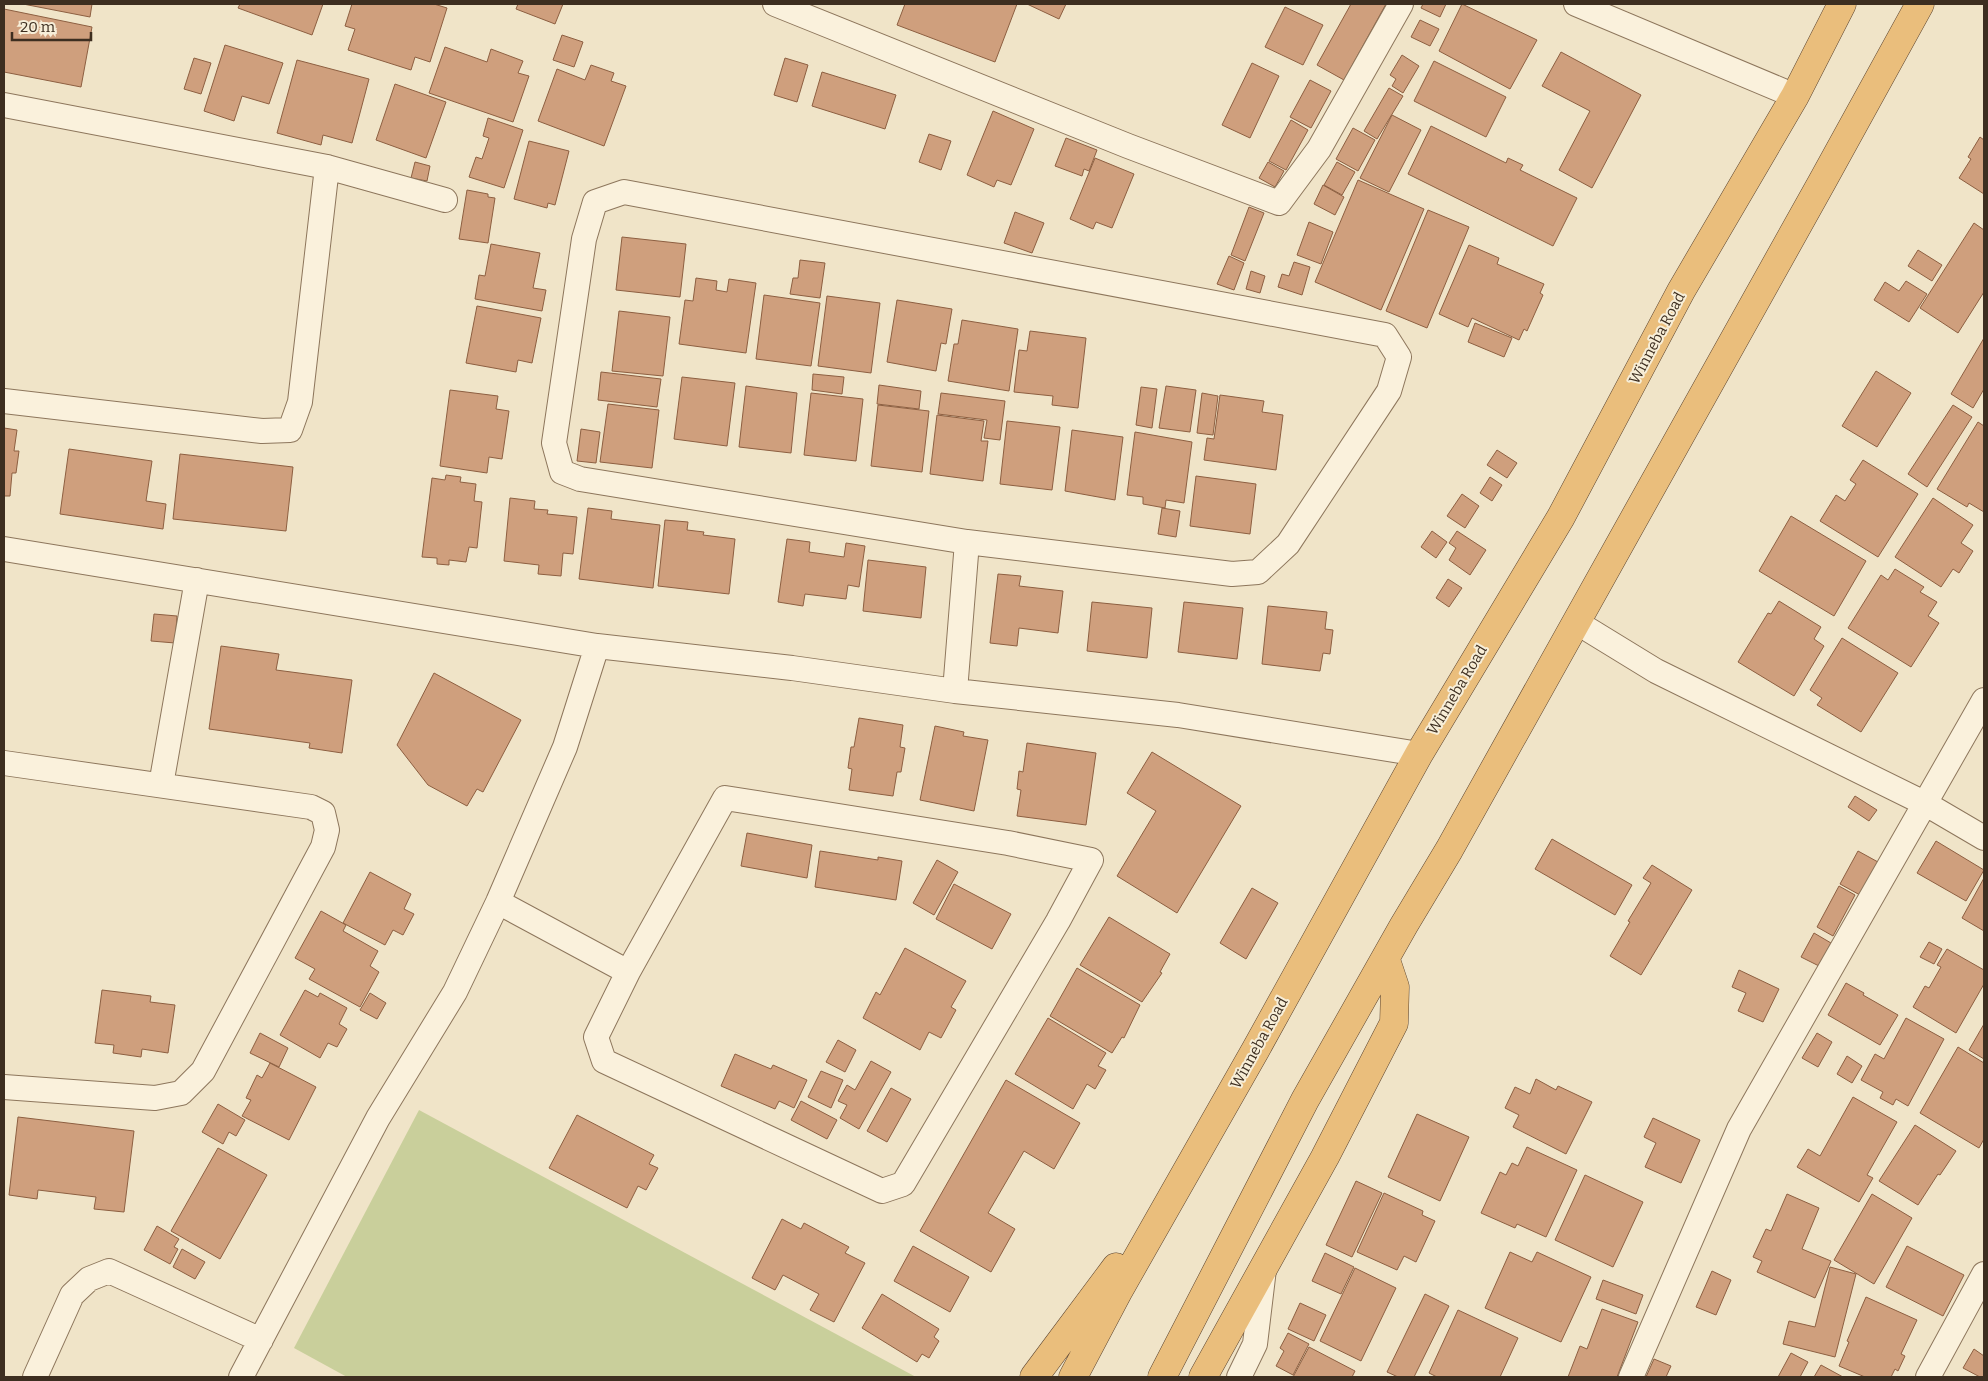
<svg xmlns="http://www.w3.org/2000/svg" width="1988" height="1381" font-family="Bitter,serif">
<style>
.green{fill:#c9cf9b}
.building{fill:#cf9f7d;stroke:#8d5f41}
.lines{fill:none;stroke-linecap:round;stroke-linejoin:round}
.minor-casing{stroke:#8d765c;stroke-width:26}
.trunk-casing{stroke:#5b4430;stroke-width:29}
.minor{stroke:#faf1dc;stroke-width:24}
.trunk{stroke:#eabe7c;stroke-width:28}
.labels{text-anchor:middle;stroke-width:4;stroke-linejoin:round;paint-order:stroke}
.street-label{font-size:15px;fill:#3d2e20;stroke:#f7eed8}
</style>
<rect width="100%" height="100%" fill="#f0e4c8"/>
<path class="green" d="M419,1110L916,1377H347L294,1348Z"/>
<path class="building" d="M23,4H92L90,17Z
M240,4H323L312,35L238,8Z
M352,4H434L447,8L430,62L415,57L411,70L348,50L355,29L345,26Z
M518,4H563L555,24L516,9Z
M905,4H1017L995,62L897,25Z
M1027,4H1066L1059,19Z
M1351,4H1386L1344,80L1317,65Z
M1423,4H1446L1440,17L1421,8Z
M1462,4L1537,40L1510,89L1439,51Z
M1285,7L1323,25L1303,65L1265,47Z
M4,9L92,27L81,87L4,72Z
M1420,20L1439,29L1430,46L1411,37Z
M562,35L583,42L574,67L553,60Z
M225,45L283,63L269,104L242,96L234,121L204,111Z
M445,47L487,62L491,49L523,61L518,73L529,76L513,122L429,93Z
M1561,52L1641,95L1592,188L1559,170L1590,111L1542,86Z
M1402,55L1419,66L1403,93L1392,86L1396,79L1390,75Z
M194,58L211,63L201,94L184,89Z
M785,58L808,65L797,102L774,95Z
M297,60L369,79L352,143L323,135L321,145L277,133Z
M1434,61L1506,97L1486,137L1414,101Z
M1252,63L1279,76L1250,138L1222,125Z
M591,65L614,73L611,81L626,86L604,146L538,121L557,69L585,80Z
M822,72L896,95L885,129L812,106Z
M1310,80L1331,91L1311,128L1290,117Z
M395,84L446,102L426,158L376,140Z
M1389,88L1403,96L1377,139L1364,131Z
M993,111L1034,129L1011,185L997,180L994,187L967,175Z
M1392,115L1421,130L1389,192L1360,178Z
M488,118L523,130L504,188L469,177L476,157L482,159L489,138L483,136Z
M1291,120L1308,130L1286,170L1269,161Z
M1431,126L1506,163L1508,158L1523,165L1520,170L1577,198L1553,246L1408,174Z
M1353,128L1375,140L1358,171L1336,159Z
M929,134L951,141L941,170L919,162Z
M1980,137L1984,140V194L1959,178L1971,159L1968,157Z
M1066,138L1097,150L1089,171L1084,169L1082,176L1055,166Z
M529,141L569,151L555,205L548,203L547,208L514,199Z
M1095,158L1134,174L1112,228L1096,222L1093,229L1070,219Z
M415,162L430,166L427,181L411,178Z
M1268,162L1284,171L1275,187L1259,178Z
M1337,162L1355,172L1342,195L1324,185Z
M1358,180L1424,209L1381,310L1315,282Z
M1323,185L1344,197L1335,215L1314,204Z
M467,190L488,194V197L495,198L488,243L459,239Z
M1249,207L1264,213L1245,261L1231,255Z
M1428,210L1469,227L1427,328L1386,311Z
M1015,212L1044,223L1032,253L1004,243Z
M1309,222L1333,232L1321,264L1297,255Z
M1974,223L1984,230V292L1958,333L1920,308Z
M622,237L686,244L680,297L616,290Z
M491,244L540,253L533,288L546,290L542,311L475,299L479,275L485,276Z
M1469,245L1499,258L1497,264L1544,284L1540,293L1543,295L1527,331L1524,329L1519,340L1472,318L1468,327L1439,314Z
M1918,250L1942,265L1932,281L1908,266Z
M1229,256L1244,263L1234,290L1217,284Z
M800,260L825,263L820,298L790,294L793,278H798Z
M1294,262L1310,267L1302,295L1278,287L1282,274L1289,276Z
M1251,271L1265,276L1260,293L1246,289Z
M696,278L717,281L716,290L727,292L729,279L756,283L746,353L679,344L685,300L693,301Z
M1906,281L1927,294L1909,322L1874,300L1885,282L1899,291Z
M764,295L820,303L811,366L756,359Z
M827,296L880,303L871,373L818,366Z
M897,300L952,309L946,344L941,343L936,371L887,362Z
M477,306L541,318L532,363L518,360L516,372L466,363Z
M619,311L670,317L663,376L612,371Z
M962,320L1018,329L1009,391L948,381L954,344H958Z
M1475,323L1512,338L1504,357L1468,342Z
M1030,331L1086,338L1078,408L1052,405L1053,396L1014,392L1019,350L1027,351Z
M1984,338V389L1973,408L1951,394Z
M1876,371L1911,393L1877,447L1842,426Z
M601,372L661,379L657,407L598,400Z
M813,374L844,377L842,394L812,390Z
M682,377L735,383L727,446L674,439Z
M879,385L921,391L919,409L877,404Z
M746,386L797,393L791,453L739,447Z
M1166,386L1196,390L1190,432L1159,428Z
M1141,387L1157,389L1152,428L1136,425Z
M450,390L498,396L496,409L509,411L502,459L489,457L487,473L440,466Z
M811,393L863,399L856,461L804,455Z
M941,393L1005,401L1000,440L984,438L987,420L938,414Z
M1202,393L1218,396L1213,435L1197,433Z
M1220,395L1264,401L1262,412L1283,415L1276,470L1204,460L1207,438L1214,439Z
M608,404L659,410L652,468L600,462Z
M878,405L929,411L922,472L871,466Z
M1953,405L1972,417L1927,487L1908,474Z
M937,415L984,421L981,441H988L983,481L930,474Z
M1007,421L1060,427L1052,490L1000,484Z
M1978,422L1984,426V512L1969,503L1967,507L1937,489Z
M4,428L17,430L14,451H19L16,473H12L10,496H4Z
M581,429L600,432L596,463L577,461Z
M1072,430L1123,437L1115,500L1065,491Z
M1135,432L1192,442L1184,503L1166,500L1165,508L1143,504V497L1127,495Z
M69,449L152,461L146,501L166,504L163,529L60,514Z
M1497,450L1517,463L1507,478L1487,465Z
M180,454L293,467L286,531L173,519Z
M1863,460L1918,494L1878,557L1820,521L1836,495L1845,501L1856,484L1850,480Z
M446,475L461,477L460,482L476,484L474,501L482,502L477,548L469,547L466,562L449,560V565L437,564V558L422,557L432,478L445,480Z
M1196,476L1256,484L1250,534L1190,526Z
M1490,477L1502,485L1492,501L1480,493Z
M1462,494L1479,506L1465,528L1447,516Z
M510,498L535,501L534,509L548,510L547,514L577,517L573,554L563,553L561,576L538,574L539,565L504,561Z
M1933,498L1973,525L1961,543L1973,551L1959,573L1953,569L1941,587L1895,557Z
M588,508L612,511L611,519L660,525L653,588L579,579Z
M1162,508L1180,511L1176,537L1158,534Z
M1791,516L1866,561L1834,616L1759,571Z
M665,520L688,522L687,530L704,532L703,535L735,539L729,594L658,586Z
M1432,531L1447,542L1436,558L1421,547Z
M1457,531L1486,550L1470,575L1449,560L1456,548L1449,543Z
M787,539L810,542L809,552L844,557L846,543L865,546L859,587L848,585L846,599L805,594L803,606L778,602Z
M868,560L926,567L921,618L863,611Z
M1895,569L1924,587L1920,592L1937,602L1928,616L1939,623L1911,667L1848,628L1881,575L1888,580Z
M998,574L1021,576L1019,586L1063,591L1058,633L1019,628L1017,646L990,643Z
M1448,579L1462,588L1449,607L1436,598Z
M1779,601L1821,627L1814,639L1824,646L1794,696L1738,662L1768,613L1771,614Z
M1092,602L1152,608L1147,658L1087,651Z
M1184,602L1243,608L1237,659L1178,652Z
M1268,606L1327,612L1325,629L1333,630L1330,654L1323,653L1320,671L1262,664Z
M154,614L177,616L175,643L151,641Z
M1842,638L1898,673L1861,732L1817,705L1822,698L1810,690Z
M221,646L279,654L276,670L352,680L342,753L309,748L310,743L209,729Z
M434,673L521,720L483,792L477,789L467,806L428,785L397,745Z
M859,718L903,725L900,747L905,748L901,772H897L893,796L849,790L852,769L848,768L851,747H854Z
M935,726L964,732L963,736L988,740L974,811L920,800Z
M1027,743L1096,753L1086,825L1017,816L1021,790L1017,789L1019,771L1023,772Z
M1152,752L1241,806L1177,913L1117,876L1156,811L1127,793Z
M1855,796L1877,810L1869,821L1848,807Z
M747,833L812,845L807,878L741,866Z
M1552,839L1632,885L1615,915L1535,869Z
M1936,841L1984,870L1966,901L1917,873Z
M820,851L878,860V857L902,861L896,900L815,887Z
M1858,851L1878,862L1860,895L1840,884Z
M937,860L958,872L934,915L913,903Z
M1652,865L1692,890L1641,975L1610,956L1630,922L1628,921L1651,883L1643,878Z
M370,872L411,894L404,909L414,914L403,935L393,930L385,945L343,923Z
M1984,878V931L1962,918Z
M954,884L1011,914L992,949L936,919Z
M1839,886L1855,895L1833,936L1817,927Z
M1252,888L1278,903L1246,959L1220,943Z
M321,911L346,925L343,931L378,951L370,966L379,972L360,1007L309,979L315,969L295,958Z
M1109,917L1170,954L1160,972L1162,973L1142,1002L1080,965Z
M1814,933L1831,943L1819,966L1801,957Z
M1929,942L1942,949L1934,964L1920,957Z
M905,948L966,981L951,1007L956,1010L941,1038L929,1032L920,1050L863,1018L876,992L880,995Z
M1947,949L1984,970V984L1956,1033L1913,1007L1925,986L1929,988L1941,967L1937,965Z
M1077,968L1140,1005L1124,1038L1122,1037L1112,1053L1050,1016Z
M1739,970L1779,989L1763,1022L1738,1011L1746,993L1732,987Z
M1846,983L1864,993L1863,995L1898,1015L1880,1045L1828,1015Z
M102,990L151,996L150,1002L175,1005L168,1053L142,1049L141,1057L113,1053L114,1045L95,1043Z
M305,990L318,997L320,993L347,1008L339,1024L347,1029L337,1047L328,1043L320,1058L280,1035Z
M370,993L386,1003L377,1019L360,1010Z
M1048,1018L1106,1053L1098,1066L1106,1070L1095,1089L1087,1084L1073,1109L1015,1074Z
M1906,1018L1944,1039L1908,1106L1896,1099L1893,1105L1880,1098L1883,1092L1861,1080L1875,1054L1884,1059Z
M1984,1024V1059L1969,1050Z
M260,1033L288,1048L279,1067L250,1053Z
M1817,1033L1832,1042L1818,1067L1802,1058Z
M838,1040L856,1050L845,1072L826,1062Z
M1958,1047L1984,1063V1139L1979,1148L1920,1113Z
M735,1054L771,1069L773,1065L807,1080L794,1108L779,1101L775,1109L721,1086Z
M1847,1056L1862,1066L1852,1083L1837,1074Z
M871,1061L891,1072L859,1129L840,1118L847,1105L838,1101L847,1085L855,1090Z
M270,1063L316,1087L289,1140L242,1116L251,1100L246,1098L257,1075L262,1078Z
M821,1071L843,1080L831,1108L808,1097Z
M1536,1079L1556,1090L1558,1086L1592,1102L1566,1154L1513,1127L1519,1115L1505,1108L1515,1087L1530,1094Z
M1006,1080L1080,1123L1054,1169L1024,1151L988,1213L1015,1229L991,1272L920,1231Z
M891,1088L911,1099L887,1142L867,1131Z
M1853,1097L1897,1122L1867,1175L1873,1178L1859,1202L1797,1167L1808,1149L1820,1156Z
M801,1101L837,1120L827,1139L791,1120Z
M218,1104L245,1120L236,1136L229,1132L223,1144L202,1132Z
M1417,1114L1469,1137L1440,1201L1388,1177Z
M577,1115L654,1155L649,1164L658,1168L646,1190L638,1186L627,1208L549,1168Z
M18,1117L134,1131L124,1212L94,1209L96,1197L38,1190L37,1199L9,1195Z
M1653,1118L1700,1140L1681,1183L1645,1167L1656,1143L1644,1137Z
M1915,1125L1956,1151L1940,1175L1938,1174L1918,1205L1879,1181Z
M1527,1147L1577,1170L1546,1237L1517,1224L1515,1228L1481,1213L1500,1172L1506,1175L1512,1163L1518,1166Z
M218,1148L267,1175L220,1259L171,1231Z
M1585,1175L1643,1202L1613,1267L1555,1240Z
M1356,1181L1382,1193L1352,1257L1326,1245Z
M1384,1193L1423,1211L1422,1215L1435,1221L1416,1262L1404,1256L1397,1270L1357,1252Z
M1787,1194L1819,1208L1802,1249L1831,1261L1815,1298L1757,1272L1762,1261L1753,1257L1766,1229L1771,1231Z
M1872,1194L1912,1218L1874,1284L1834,1260Z
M782,1219L801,1229L804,1223L849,1247L845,1253L865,1263L834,1322L810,1310L819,1294L783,1275L775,1290L752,1278Z
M157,1226L179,1239L174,1247L178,1249L170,1264L144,1250Z
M913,1246L969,1277L950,1312L894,1281Z
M1907,1246L1964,1275L1943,1316L1886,1287Z
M182,1249L205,1262L195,1279L173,1267Z
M1510,1252L1532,1262L1537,1252L1591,1277L1561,1342L1485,1308Z
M1325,1253L1354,1267L1341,1294L1312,1281Z
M1830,1267L1856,1274L1835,1357L1783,1344L1789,1321L1815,1327Z
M1355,1268L1396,1288L1361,1361L1320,1341Z
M1712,1271L1731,1280L1716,1315L1696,1307Z
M1603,1280L1643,1295L1636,1314L1596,1299Z
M882,1294L939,1329L934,1337L939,1341L929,1358L922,1354L917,1362L862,1328Z
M1425,1294L1449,1306L1414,1377H1398L1387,1372Z
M1866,1297L1917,1320L1901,1354L1905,1356L1898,1371L1895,1369L1891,1377H1865L1839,1366L1849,1342L1847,1341Z
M1300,1303L1326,1315L1314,1341L1288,1329Z
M1602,1309L1638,1322L1617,1377H1568L1580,1346L1587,1349Z
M1458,1310L1518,1338L1500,1377H1437L1429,1373Z
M1288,1333L1309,1344L1293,1375L1276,1366L1284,1351L1280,1348Z
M1309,1347L1355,1371L1352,1377H1293Z
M1974,1349L1984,1356V1377H1980L1963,1368Z
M1791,1353L1808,1362L1800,1377H1778Z
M1654,1359L1671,1366L1666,1377H1646Z
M1821,1365L1843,1377H1814Z"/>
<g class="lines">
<g class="minor-casing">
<path id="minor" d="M775,4L1128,146L1279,203L1319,149L1401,4
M1576,4L1795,96
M4,105L327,167L445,200
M624,192L1385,335L1399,357L1389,391L1288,544L1258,572L1232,574L967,542L580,479L562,472L554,443L584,239L595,202Z
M4,401L262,431L290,430L300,402L327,167
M4,549L597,646L792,668L955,691L1178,715L1419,754
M1576,622L1656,671L1926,804L1984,838
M955,691L967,542
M4,763L311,807L323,813L327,830L323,847L203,1071L181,1093L155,1098L4,1087
M161,785L197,580
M725,798L1008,843L1091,860L1058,921L903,1184L882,1191L604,1061L596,1037L628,972Z
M498,902L628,972
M35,1377L72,1295L89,1279L109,1271L261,1340
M241,1377L378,1118L455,992L498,902L565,747L597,646
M1239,1377L1255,1344L1264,1269
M1631,1377L1739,1129L1984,700
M1928,1377L1984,1274"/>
</g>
<g class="trunk-casing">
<path id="trunk" d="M1034,1377L1116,1267
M1073,1377L1119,1290L1256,1049L1419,754L1561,517L1681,291L1795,96L1842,4
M1162,1377L1305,1100L1404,925L1449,850L1822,182L1920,4
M1203,1377L1325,1157L1394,1023L1395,987L1386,960"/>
</g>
<use href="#minor" class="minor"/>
<use href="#trunk" class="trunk"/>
</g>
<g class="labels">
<g class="street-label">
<text transform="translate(1657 338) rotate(-62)" y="5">Winneba Road</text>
<text transform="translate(1457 690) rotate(-59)" y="5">Winneba Road</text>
<text transform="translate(1259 1043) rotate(-61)" y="5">Winneba Road</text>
</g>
</g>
<rect width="1988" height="1381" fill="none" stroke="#3d2e20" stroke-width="10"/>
<path d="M12 32v8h79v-8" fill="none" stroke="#3d2e20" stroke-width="2.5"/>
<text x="20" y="32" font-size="15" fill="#3d2e20" stroke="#f7eed8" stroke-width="4" paint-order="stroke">20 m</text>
</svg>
